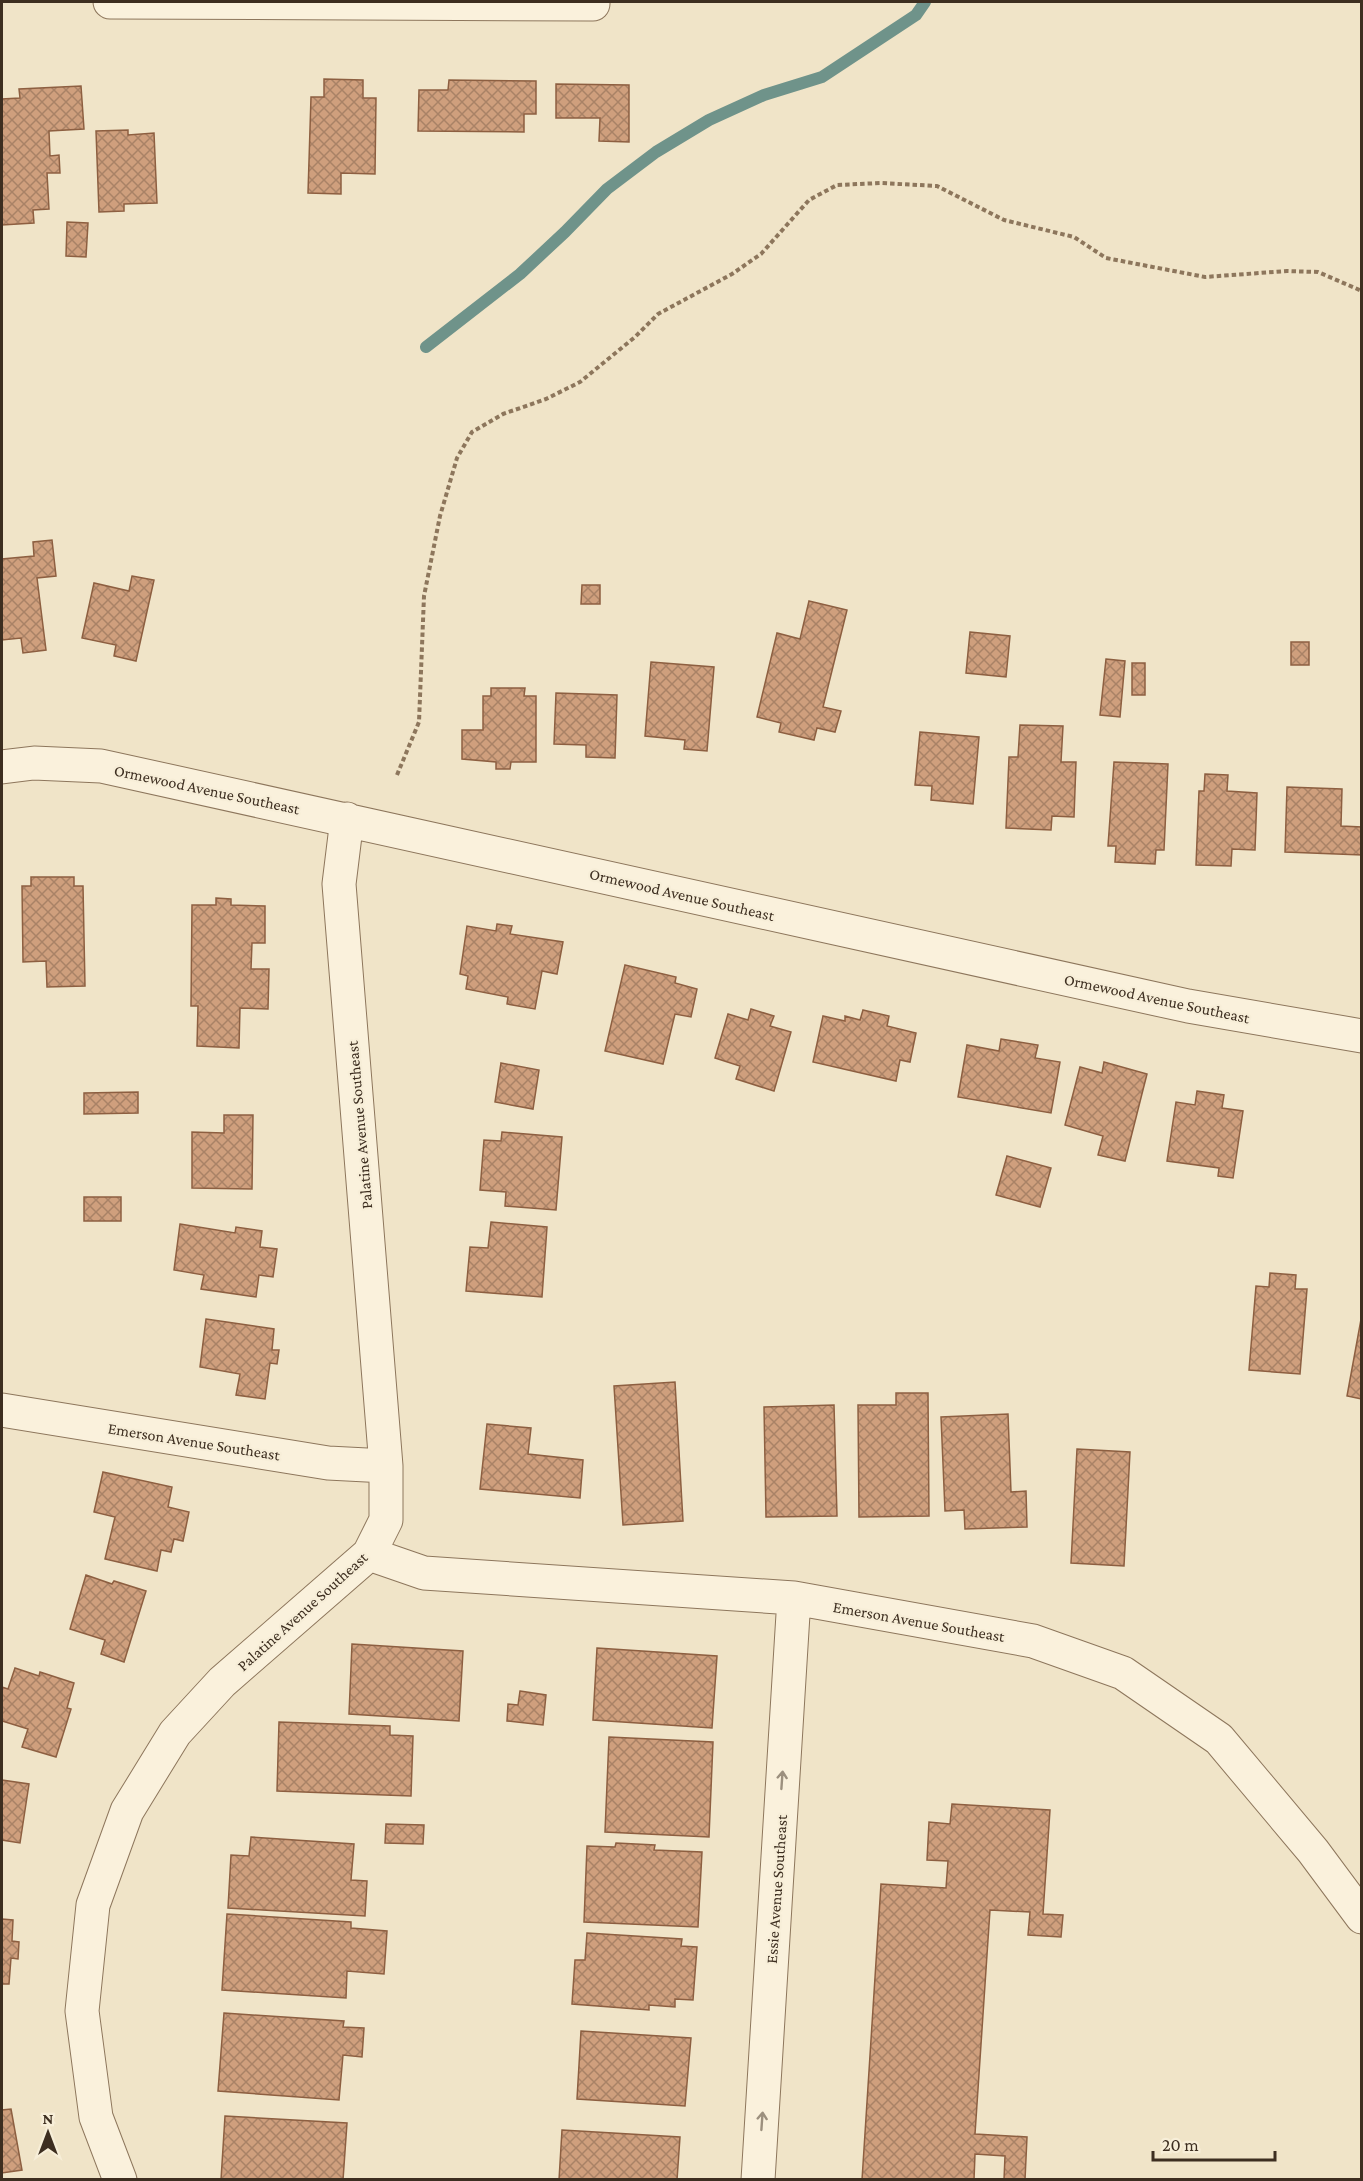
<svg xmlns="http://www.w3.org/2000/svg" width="1363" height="2181" font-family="'Crimson Pro',serif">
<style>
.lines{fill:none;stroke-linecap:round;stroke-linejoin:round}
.stream{stroke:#6f938a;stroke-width:12}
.building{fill:url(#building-cross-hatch);stroke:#8d5f41;stroke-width:1.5}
.minor-casing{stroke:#8d765c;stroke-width:35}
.path{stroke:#8d765c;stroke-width:4;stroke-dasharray:4.5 3;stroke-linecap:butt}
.minor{stroke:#faf1dc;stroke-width:33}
.oneway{stroke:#9c907e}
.labels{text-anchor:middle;stroke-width:4.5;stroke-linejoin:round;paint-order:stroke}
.street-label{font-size:16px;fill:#3d2e20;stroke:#f7eed8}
</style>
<defs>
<pattern id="building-cross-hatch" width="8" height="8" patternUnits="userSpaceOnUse" patternTransform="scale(1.5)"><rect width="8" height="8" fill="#cf9f7d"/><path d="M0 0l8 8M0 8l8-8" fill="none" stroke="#a98266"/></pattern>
</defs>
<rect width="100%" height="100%" fill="#f0e4c8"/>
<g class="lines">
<path class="stream" d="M426,347L520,274L565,232L607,189L656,152L709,120L764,95L822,77L916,15L925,2"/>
</g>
<path class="building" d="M324,79L363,80V98H376L375,174L341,173V194L308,193L311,97H324Z
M449,80L536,81V114H524V132L418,131L419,90H448Z
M556,84L629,85V142L599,141L600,118H556Z
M81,86L84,129L49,131L50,156L59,155L60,173H47L49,209L33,210L34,223L2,225V99L20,98L19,89Z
M128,130V135L154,133L157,203L124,204V211L99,212L96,131Z
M67,222L88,223L86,257L66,256Z
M52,540L56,576L37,578L46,650L23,653L21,638L2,640V559L34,556L33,542Z
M132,576L154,580L136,661L114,656L116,645L82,638L94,583L129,591Z
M582,585H600V604H581Z
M809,601L847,610L823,707L841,711L835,732L817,728L814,740L779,732L781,723L757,717L777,633L800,639Z
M970,632L1010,636L1006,677L966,673Z
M1291,642H1309V665H1291Z
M1106,659L1125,661L1120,717L1100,715Z
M651,662L714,667L707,751L684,749L685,740L645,736Z
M1132,663H1145V695H1132Z
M491,688H525L524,696H536V762H511L510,769H496V762L462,759V730H483V696H491Z
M556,693L617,695L615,758L586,757V745L554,744Z
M1020,725L1063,726L1061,762H1076L1074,817L1052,816L1051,830L1006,828L1009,757H1018Z
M920,732L979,737L973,804L931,800L932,786L915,785Z
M1114,762L1168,764L1164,850H1156L1155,864L1115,862L1116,846H1108Z
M1205,774L1228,775L1227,791L1257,793L1255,850L1232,849L1231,866L1196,865L1199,791H1204Z
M1287,787L1342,789L1341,826L1362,827V855L1285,852Z
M31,877H74V886H83L85,986L47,987L46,961L23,962L22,886H31Z
M216,898L231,899V905L265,906V943H252L251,969H269L268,1009L240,1008L239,1048L197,1046L198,1006H191L192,905H216Z
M497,924L512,926L510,934L563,942L557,974L542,971L535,1009L507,1004L508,997L466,989L468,976L460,974L467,926L496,931Z
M625,965L676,977L675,983L697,989L691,1017L675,1014L663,1064L605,1051Z
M751,1009L774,1016L770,1026L791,1032L774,1091L736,1079L740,1066L715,1058L728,1014L748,1020Z
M863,1010L889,1016L887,1026L916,1033L910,1062L900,1060L896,1081L813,1062L823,1016L845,1021V1016L860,1020Z
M1001,1039L1038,1045L1035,1058L1060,1062L1051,1113L958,1097L967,1045L999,1051Z
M1104,1062L1147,1074L1125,1161L1098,1155L1103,1136L1065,1125L1080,1067L1102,1073Z
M501,1063L539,1070L533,1109L495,1102Z
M1197,1091L1224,1095L1222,1108L1243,1111L1233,1178L1218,1176L1219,1168L1167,1161L1176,1102L1195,1105Z
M138,1092V1113L84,1114V1093Z
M224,1115H253L252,1189L192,1188V1132L224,1133Z
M502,1132L562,1137L556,1210L505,1206L506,1192L480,1190L484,1140L501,1141Z
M1007,1156L1051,1168L1040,1207L996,1195Z
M84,1197H121V1221H84Z
M491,1222L547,1227L542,1297L466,1291L470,1247L488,1248Z
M180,1224L235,1233L236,1227L262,1231L260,1247L277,1249L273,1277L259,1275L256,1297L201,1289L204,1275L174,1270Z
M1270,1273L1296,1275L1295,1289H1307L1300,1374L1249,1370L1256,1286L1269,1287Z
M1362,1314V1399L1347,1396Z
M206,1319L274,1329L272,1350H279L277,1364L270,1363L265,1399L236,1395L240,1374L200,1367Z
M675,1382L683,1521L623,1525L614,1386Z
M896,1393H928L929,1516L859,1517L858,1405H896Z
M834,1405L837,1516L766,1517L764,1407Z
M1008,1414L1011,1492L1026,1491L1027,1527L965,1529L964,1510L945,1511L941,1417Z
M487,1424L531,1428L528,1454L583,1460L580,1498L480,1489Z
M1077,1449L1130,1452L1124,1566L1071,1563Z
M103,1472L172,1487L168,1507L189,1512L183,1541L174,1539L171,1552L161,1550L157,1571L105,1559L115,1517L94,1512Z
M86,1575L112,1584L114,1581L146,1591L124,1662L101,1654L105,1640L70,1629Z
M352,1644L463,1651L459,1721L349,1714Z
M597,1648L717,1656L712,1728L593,1720Z
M15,1668L39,1676L40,1672L74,1683L67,1708L71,1709L56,1757L22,1747L28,1729L2,1721V1687L8,1689Z
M520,1691L546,1695L543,1725L507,1721L508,1704L518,1705Z
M279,1722L390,1726V1735L413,1736L411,1796L277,1791Z
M609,1737L713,1742L709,1837L605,1832Z
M2,1780L29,1784L20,1843L2,1840Z
M952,1804L1050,1810L1043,1914L1063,1915L1061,1937L1028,1935L1030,1912L990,1910L975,2134L1027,2137L1025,2180H1004L1005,2156L975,2154L974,2180H862L881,1884L946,1888L948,1861L927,1860L929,1822L950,1824Z
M386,1824L424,1825L423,1844L385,1843Z
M251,1837L354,1844L351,1880L367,1881L365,1916L228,1908L231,1855L249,1856Z
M616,1843L655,1845L654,1850L702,1852L698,1927L584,1922L587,1846L615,1847Z
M227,1914L351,1922V1928L387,1931L384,1974L347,1971L346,1998L222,1990Z
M2,1919L13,1920L12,1941L19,1942L18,1959L11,1958L9,1984H2Z
M587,1933L682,1939L681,1946L697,1947L693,2000L675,1999V2007L649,2005V2010L572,2004L575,1960H585Z
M224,2013L344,2021L343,2027L364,2028L362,2057L343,2055L339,2100L218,2091Z
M581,2031L691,2038L685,2106L577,2099Z
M11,2109L22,2170L2,2173V2110Z
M225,2116L347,2123L343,2180H221Z
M562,2130L680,2137L677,2180H559Z"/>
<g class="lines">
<g class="minor-casing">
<path id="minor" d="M110,2L593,4V2
M2,767L34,763L101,766L1188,1006L1362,1036
M2,1410L328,1463L386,1466
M369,1554L424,1573L794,1598L1033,1641L1123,1673L1219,1739L1313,1851L1362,1917
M120,2180L96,2117L82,2011L93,1905L127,1811L175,1733L222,1682L369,1554L386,1520V1466L339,884L347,819
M758,2180L794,1598"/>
</g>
<path class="path" d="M397,775L419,722L424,596L440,516L457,458L472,432L503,414L546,399L580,382L635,337L658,314L732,274L761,254L809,200L837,185L881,183L937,186L1004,220L1074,237L1106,258L1205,277L1287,271L1318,272L1362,291"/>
<use href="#minor" class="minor"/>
</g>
<defs><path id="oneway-shaft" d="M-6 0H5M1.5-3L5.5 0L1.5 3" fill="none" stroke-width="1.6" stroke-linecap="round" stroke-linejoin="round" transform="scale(1.5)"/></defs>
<g class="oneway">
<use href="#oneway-shaft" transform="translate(782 1780) rotate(-86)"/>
<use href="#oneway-shaft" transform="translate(762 2121) rotate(-86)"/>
</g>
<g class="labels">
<g class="street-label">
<text transform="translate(207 789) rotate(12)" y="6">Ormewood Avenue Southeast</text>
<text transform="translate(682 894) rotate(13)" y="6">Ormewood Avenue Southeast</text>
<text transform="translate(1157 998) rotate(12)" y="6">Ormewood Avenue Southeast</text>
<text transform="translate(359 1125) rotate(-95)" y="6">Palatine Avenue Southeast</text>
<text transform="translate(194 1441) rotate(9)" y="6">Emerson Avenue Southeast</text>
<text transform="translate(302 1611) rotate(-42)" y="6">Palatine Avenue Southeast</text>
<text transform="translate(919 1621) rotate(10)" y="6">Emerson Avenue Southeast</text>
<text transform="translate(776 1889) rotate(-86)" y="6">Essie Avenue Southeast</text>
</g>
</g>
<rect width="1363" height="2181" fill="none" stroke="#3d2e20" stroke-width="6"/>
<g transform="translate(48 2133)" stroke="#f7eed8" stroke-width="4.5" paint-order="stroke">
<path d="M0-4.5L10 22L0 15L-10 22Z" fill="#3d2e20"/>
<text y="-9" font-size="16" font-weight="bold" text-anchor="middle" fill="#3d2e20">N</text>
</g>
<path d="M1153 2151v9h122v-9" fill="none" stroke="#3d2e20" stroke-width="3"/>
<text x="1162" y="2151" font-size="18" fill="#3d2e20" stroke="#f7eed8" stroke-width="4.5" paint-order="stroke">20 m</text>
</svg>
